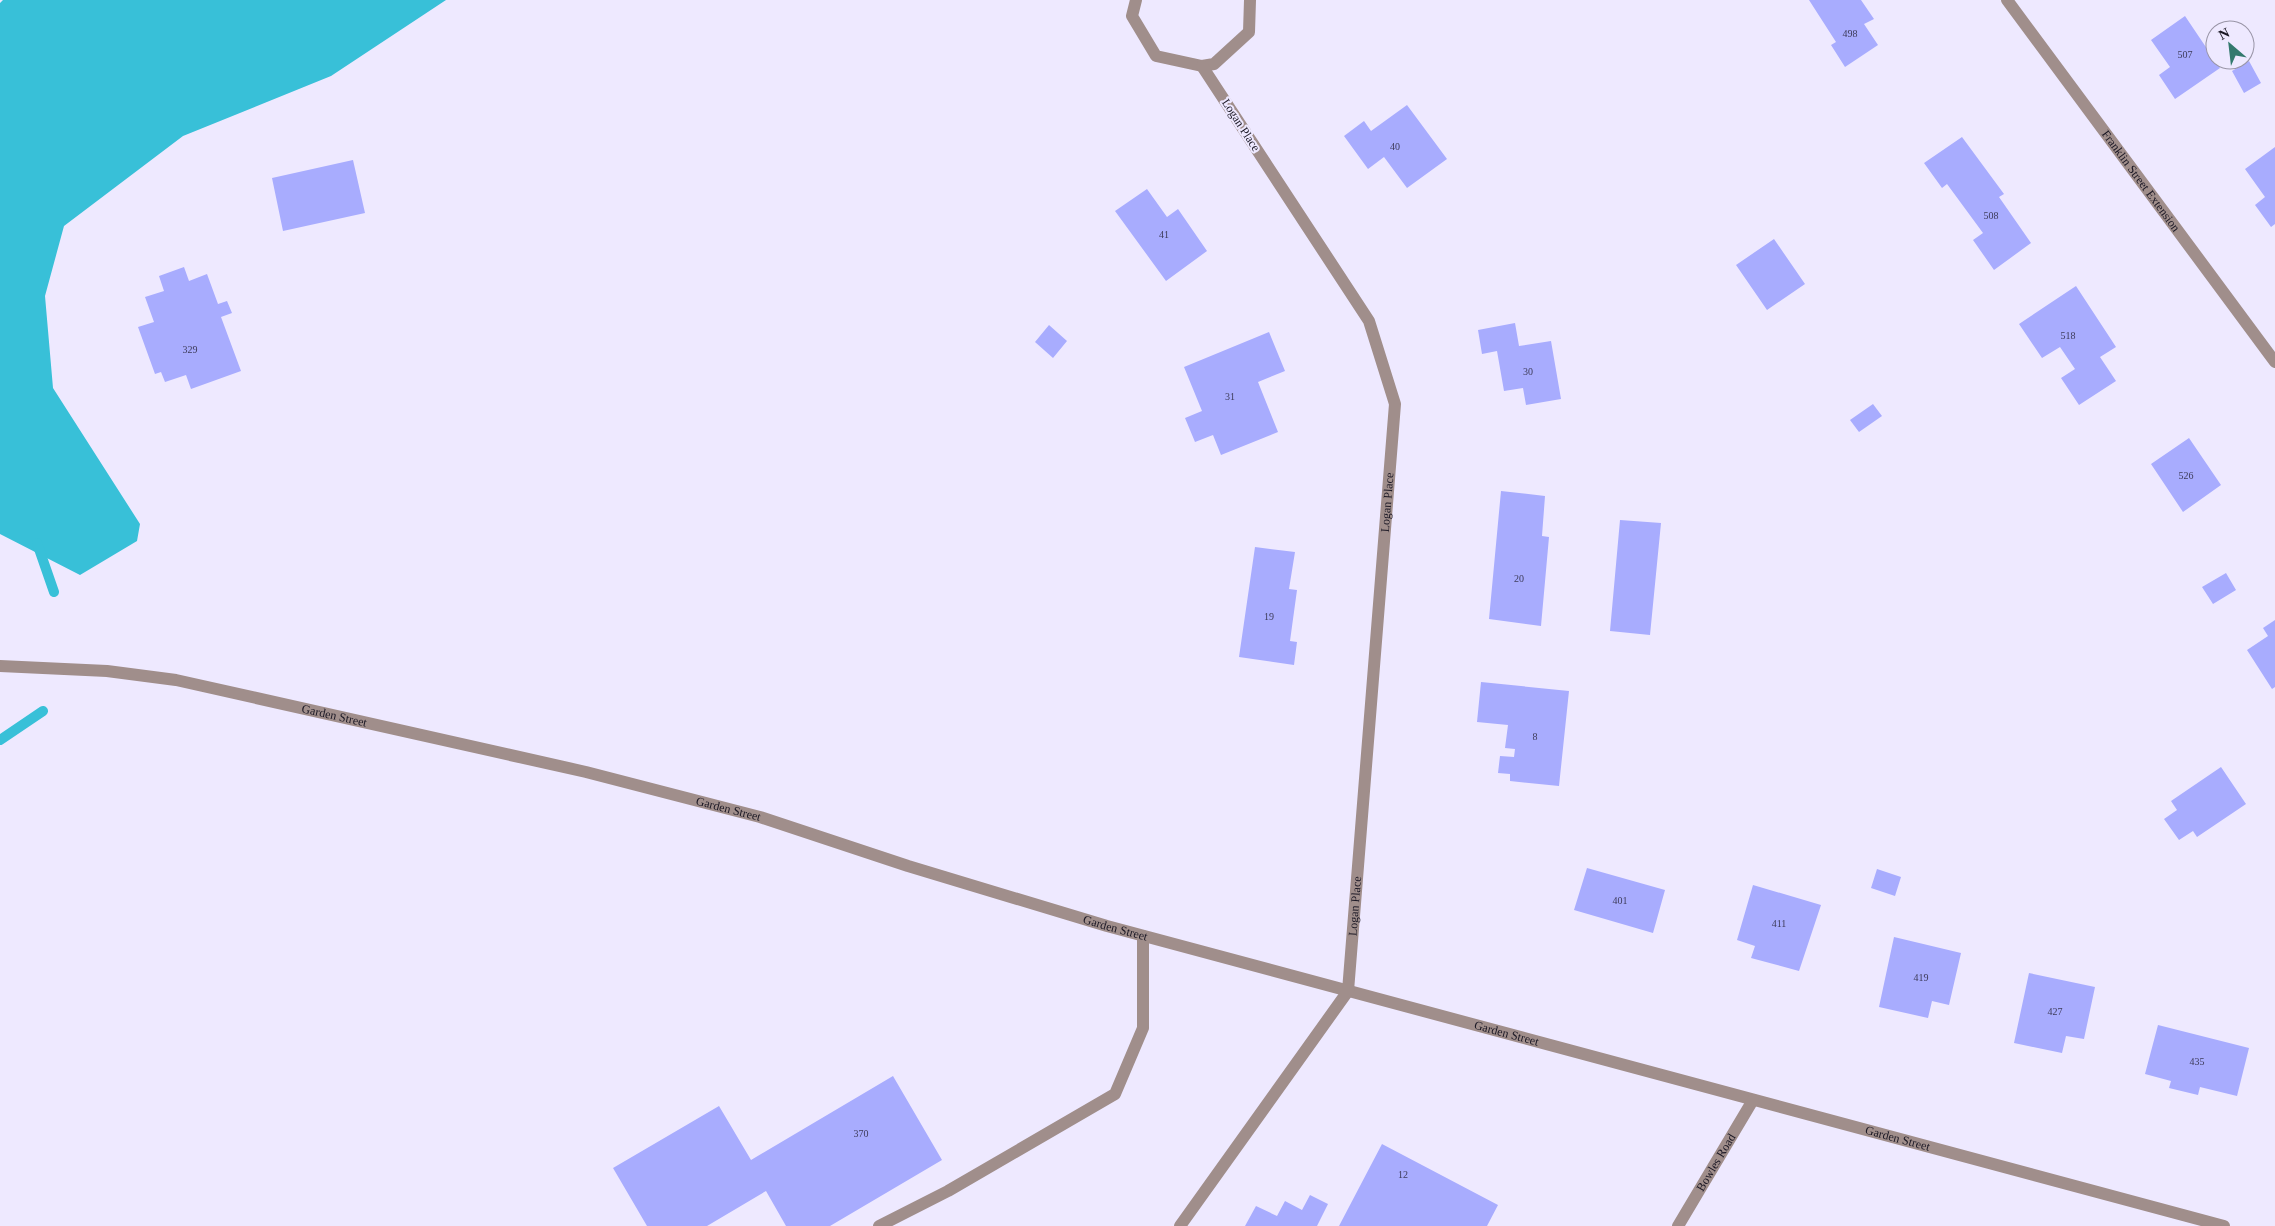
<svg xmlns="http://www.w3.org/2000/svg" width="2275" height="1226" font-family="'Times New Roman',serif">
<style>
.water{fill:#38c0d8}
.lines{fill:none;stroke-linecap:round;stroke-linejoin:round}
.stream{stroke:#38c0d8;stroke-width:10}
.building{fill:#a8acfe}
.minor{stroke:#a08e8b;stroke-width:12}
.labels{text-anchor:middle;stroke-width:4;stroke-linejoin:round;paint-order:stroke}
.number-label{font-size:10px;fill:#3e3c5a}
.street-label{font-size:12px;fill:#1a1724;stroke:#eee9ff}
</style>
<rect width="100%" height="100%" fill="#eee9ff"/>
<path class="water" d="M3,0H446L331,76L183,136L64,226L45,296L53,388L140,524L137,541L80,575L0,534V3Z"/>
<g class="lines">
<path class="stream" d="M37,543L54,592
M0,740L43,711"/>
</g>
<path class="building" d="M1809,0H1861L1874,19L1864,24L1878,45L1845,67L1831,45L1836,42Z
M2185,16L2220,68L2175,99L2159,75L2170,67L2151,40Z
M2249,61L2261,83L2244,93L2232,71Z
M1407,105L1447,159L1407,188L1384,157L1368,169L1344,136L1364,121L1371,131Z
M1962,137L2004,194L1999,197L2031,243L1994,270L1973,240L1983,233L1947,184L1942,188L1924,163Z
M2275,147V224L2271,227L2255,205L2265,197L2245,169Z
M353,160L365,213L283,231L272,178Z
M1147,189L1167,217L1178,209L1207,251L1166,281L1115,211Z
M1774,239L1805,284L1767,310L1736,265Z
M184,267L189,281L207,274L218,304L227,301L232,313L221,317L241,371L191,389L186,375L165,382L161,372L155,374L138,327L154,322L145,297L164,291L159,276Z
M2076,286L2116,347L2100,357L2116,381L2079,405L2061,378L2075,369L2060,347L2042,358L2019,324Z
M1515,323L1519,346L1551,341L1561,399L1526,405L1523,388L1504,391L1497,351L1482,354L1478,330Z
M1049,325L1067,341L1053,358L1035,342Z
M1269,332L1285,371L1258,382L1278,432L1221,455L1213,435L1195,442L1185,418L1202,411L1184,367Z
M1873,404L1882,416L1859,432L1850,420Z
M2189,438L2221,485L2183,512L2151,464Z
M1501,491L1545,496L1542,536L1549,537L1541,626L1489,619Z
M1620,520L1661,523L1650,635L1610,631Z
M1255,547L1295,552L1289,589L1297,590L1290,641L1297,642L1294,665L1239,657Z
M2226,573L2236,590L2213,604L2202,587Z
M2275,620V687L2272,689L2247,650L2268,636L2263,628Z
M1481,682L1569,691L1559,786L1510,781V774L1498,773L1500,756L1514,757L1515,749L1505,748L1508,725L1477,722Z
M2221,767L2246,804L2197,837L2193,831L2179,840L2164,819L2177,810L2171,801Z
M1587,868L1665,890L1653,933L1574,910Z
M1877,869L1901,877L1895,896L1871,888Z
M1753,885L1821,905L1799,971L1751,958L1755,946L1737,940Z
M1894,937L1961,953L1949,1005L1932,1001L1928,1018L1879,1007Z
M2029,973L2095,987L2084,1039L2066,1036L2062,1053L2014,1043Z
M2158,1025L2249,1048L2237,1096L2200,1087L2198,1095L2169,1088L2171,1081L2145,1074Z
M893,1076L942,1160L830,1226H786L766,1191L707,1226H647L613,1168L719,1106L751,1160Z
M1382,1144L1498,1205L1487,1226H1339Z
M1310,1195L1328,1204L1317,1226H1245L1256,1206L1277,1216L1285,1201L1302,1210Z"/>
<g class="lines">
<g class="minor">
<path d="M1136,0L1132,16L1156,56L1202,66L1214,64L1249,32L1250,0"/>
<path id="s1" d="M2007,0L2275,362"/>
<path id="s2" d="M0,666L107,671L176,680L586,772L760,817L908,866L1107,926L2224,1226"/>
<path d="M879,1226L948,1191L1115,1094L1143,1028V936"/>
<path id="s3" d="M1180,1226L1348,991L1395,404L1369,321L1202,66"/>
<path id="s4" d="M1678,1226L1753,1100"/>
</g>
</g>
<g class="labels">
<g class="number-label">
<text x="1850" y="37">498</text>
<text x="2185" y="58">507</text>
<text x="1395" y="150">40</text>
<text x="1991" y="219">508</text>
<text x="1164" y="238">41</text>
<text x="2068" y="339">518</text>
<text x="190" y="353">329</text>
<text x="1528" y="375">30</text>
<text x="1230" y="400">31</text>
<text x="2186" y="479">526</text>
<text x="1519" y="582">20</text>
<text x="1269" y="620">19</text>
<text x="1535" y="740">8</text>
<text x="1620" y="904">401</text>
<text x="1779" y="927">411</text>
<text x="1921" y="981">419</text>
<text x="2055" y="1015">427</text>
<text x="2197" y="1065">435</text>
<text x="861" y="1137">370</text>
<text x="1403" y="1178">12</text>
</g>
<g class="street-label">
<text transform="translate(1241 125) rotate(57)" y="4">Logan Place</text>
<text dy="4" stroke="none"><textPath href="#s1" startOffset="225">Franklin Street Extension</textPath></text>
<text dy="4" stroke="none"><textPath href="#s3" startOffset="779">Logan Place</textPath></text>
<text dy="4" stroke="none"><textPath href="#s2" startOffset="339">Garden Street</textPath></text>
<text dy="4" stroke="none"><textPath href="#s2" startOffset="744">Garden Street</textPath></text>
<text dy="4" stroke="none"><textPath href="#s3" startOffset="374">Logan Place</textPath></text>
<text dy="4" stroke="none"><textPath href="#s2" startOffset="1149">Garden Street</textPath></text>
<text dy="4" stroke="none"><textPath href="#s2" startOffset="1554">Garden Street</textPath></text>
<text dy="4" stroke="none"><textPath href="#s2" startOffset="1959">Garden Street</textPath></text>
<text dy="4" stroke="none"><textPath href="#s4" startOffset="74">Bowles Road</textPath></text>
</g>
</g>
<g transform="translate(2230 45) rotate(332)"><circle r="24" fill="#eee9ff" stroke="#9995a7"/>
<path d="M0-4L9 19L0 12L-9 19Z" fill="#33796e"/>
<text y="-8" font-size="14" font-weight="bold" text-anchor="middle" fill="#1a1724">N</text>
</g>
</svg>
